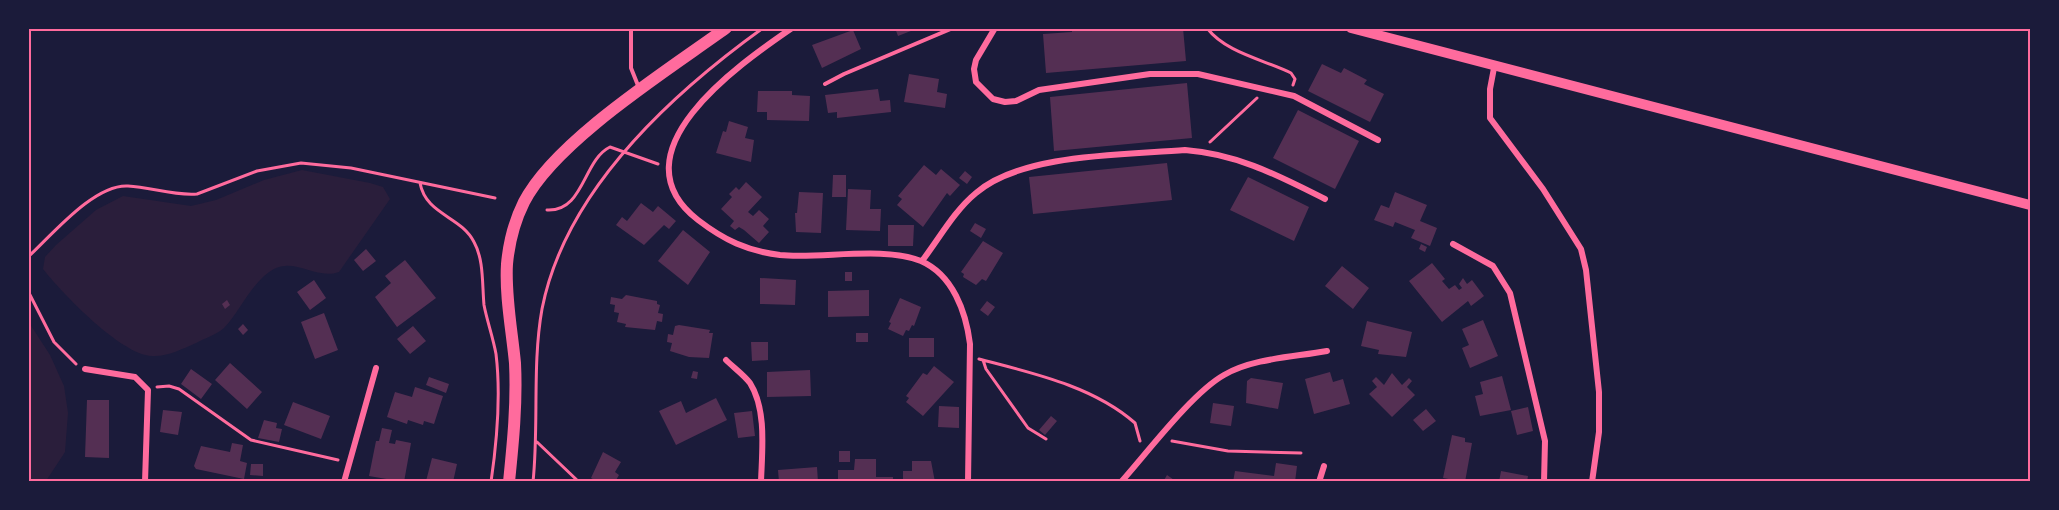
<svg xmlns="http://www.w3.org/2000/svg" width="2059" height="510" font-family="'Crimson Pro',serif">
<style>
.green{fill:#2a1e3b}
.building{fill:#542f53}
.lines{fill:none;stroke-linecap:round;stroke-linejoin:round}
.path{stroke:#ff6b9d;stroke-width:3}
.service{stroke:#ff6b9d;stroke-width:4}
.minor{stroke:#ff6b9d;stroke-width:6}
.tertiary{stroke:#ff6b9d;stroke-width:10}
.primary{stroke:#ff6b9d;stroke-width:12}
.neatline{fill:none;stroke:#ff6b9d;stroke-width:2}
</style>
<rect width="100%" height="100%" fill="#1b1b3a"/>
<path class="green" d="M302,170L370,183L383,187L390,199L339,272C316,280 296,258 274,269C252,281 241,310 224,328C216,335 205,338 196,343C182,349 167,357 152,356C121,355 62,293 43,269L45,257L56,245L96,210L123,196L191,206L216,200L264,180Z
M28,321L50,355L64,386L68,413L65,452L46,481H29Z"/>
<path class="building" d="M895,28H916V29L898,36Z
M1072,28H1183L1186,61L1046,73L1043,34L1072,32Z
M853,30L861,49L822,68L812,45Z
M1322,64L1341,73L1344,68L1367,80L1364,84L1384,94L1370,122L1308,91Z
M909,74L939,79L937,92L947,94L945,108L904,102Z
M1187,83L1192,138L1054,151L1050,97Z
M878,89L880,101L890,100L891,112L837,118V112L828,113L825,95Z
M758,91H792V95L810,96L809,121L767,120V112H757Z
M1298,110L1359,141L1335,189L1273,158Z
M729,121L748,127L745,138L754,140L751,162L716,153L723,131L726,132Z
M1167,163L1172,200L1033,214L1029,177Z
M924,165L936,175L941,169L960,185L950,196L947,193L923,227L897,205L902,199L898,196Z
M965,171L972,177L967,184L959,178Z
M833,175H846V197H832Z
M1248,177L1309,207L1294,241L1230,210Z
M746,182L762,197L748,212L753,216L759,210L769,219L763,226L769,232L759,243L744,230L739,227L735,230L730,226L734,221L721,209L732,197L729,194L736,187L739,190Z
M848,189L871,190L870,209H881L880,231L846,230Z
M799,192L823,193L821,233L796,232L795,213H797Z
M1395,192L1427,205L1420,221L1437,228L1430,246L1411,238L1415,230L1395,222L1393,227L1374,220L1381,205L1389,208Z
M641,203L653,212L658,206L676,221L669,229L664,225L644,245L616,225L622,217L627,221Z
M975,223L986,229L981,238L970,231Z
M888,225H914L913,246H888Z
M683,230L710,252L688,285L658,261Z
M983,241L1003,253L986,281L982,279L976,285L963,277L964,274L961,272Z
M1421,244L1427,247L1425,252L1419,249Z
M366,249L376,261L363,271L354,260Z
M405,260L436,298L397,327L375,297L391,283L385,276Z
M1432,263L1445,279L1442,281L1449,289L1455,285L1459,290L1462,288L1459,284L1463,278L1467,284L1472,280L1484,296L1471,306L1468,301L1442,322L1409,281Z
M1342,266L1369,288L1353,309L1325,286Z
M845,272H852V281H845Z
M760,278L796,280L795,305L760,304Z
M314,280L326,298L310,310L297,292Z
M869,290V316L828,317V291Z
M626,295L657,301V304L660,305L658,313L663,314L662,322L657,321L655,330L625,327L626,324L617,322L619,313L614,312L615,305L610,304L611,297L622,299Z
M900,298L921,307L914,326L912,325L909,331L906,330L903,336L888,329L891,323L889,322Z
M227,300L230,305L225,309L222,304Z
M987,301L995,307L988,316L980,310Z
M324,313L338,350L315,359L301,322Z
M1483,320L1498,356L1470,368L1462,348L1469,345L1462,329Z
M1367,321L1412,332L1406,357L1378,354L1379,350L1361,346Z
M243,324L248,330L243,335L238,329Z
M679,325L710,330L709,333H713L709,358L689,357L670,351L672,343L667,342L668,334L673,335L675,326Z
M413,326L426,341L410,354L397,339Z
M856,333H868V342H856Z
M909,338H934V357H909Z
M751,342H768V360L752,361Z
M230,363L262,392L247,409L215,380Z
M934,366L954,382L923,416L906,402L909,398L906,396L923,373L927,375Z
M191,369L212,384L201,399L181,384Z
M810,370L811,396L767,397V372Z
M693,371L698,372L697,379L691,378Z
M1330,372L1333,382L1343,379L1350,404L1314,414L1305,379Z
M1392,373L1402,385L1409,378L1412,381L1407,387L1415,395L1392,417L1369,394L1377,387L1372,381L1376,377L1384,385Z
M1502,376L1511,410L1480,416L1475,396L1483,394L1480,382Z
M429,377L449,384L446,393L426,385Z
M1251,378L1283,383L1278,409L1246,403L1247,381Z
M415,387L443,396L434,424L424,421L423,425L408,420L407,424L387,417L395,392L412,397Z
M716,398L727,420L676,445L659,411L681,401L686,413Z
M87,400H109V458L85,457Z
M293,402L330,416L321,439L284,425Z
M1213,403L1234,406L1231,426L1210,423Z
M939,406L959,407V428L938,427Z
M1528,407L1533,431L1517,435L1511,411Z
M1426,409L1436,421L1423,431L1413,420Z
M163,410L182,412L178,435L160,432Z
M752,411L755,436L738,438L734,413Z
M1051,416L1057,421L1045,435L1039,430Z
M264,420L277,423L276,428L282,429L279,442L258,438Z
M382,428L392,430L389,443L395,444L396,440L411,443L404,482L369,476L376,441H379Z
M1452,435L1465,438V442L1472,443L1465,482L1443,478Z
M232,443L243,445L240,461L247,463L244,479L196,469L194,466L201,446L230,452Z
M839,451H850V462H839Z
M603,452L621,462L615,472L619,475L615,482L600,479L598,482L591,478Z
M432,458L457,464L453,482L426,481Z
M855,459H876V477H893V482H838V470H854Z
M912,461H931L935,482H903V471H912Z
M1276,463L1297,466L1295,482H1233L1235,471L1274,476Z
M251,464H263V476L250,475Z
M817,467L818,482H779L778,470Z
M1501,471L1528,476L1527,482H1499Z
M1167,475L1177,482H1163Z"/>
<g class="lines">
<path class="path" d="M1207,28C1226,53 1265,60 1291,73L1295,79L1293,85
M1210,142L1257,98
M420,183C426,215 461,216 474,242C484,260 482,284 484,305C487,321 493,337 496,354C501,395 497,441 491,482
M547,210C584,212 583,160 610,147L658,164
M28,257C52,235 94,184 128,186C151,187 173,196 197,194L257,171L301,163L351,168L495,198
M28,291L54,342L76,364
M979,359C1032,373 1093,386 1135,423L1140,441
M983,360L986,369L1028,428L1046,439
M157,387L169,386L179,389L251,440L338,460
M1172,441L1228,451L1301,453
M537,442L579,482
M533,482C539,425 532,365 542,309C565,191 670,95 763,28"/>
<path class="service" d="M631,28V68L639,88
M825,84L844,74L953,28"/>
<path class="minor" d="M792,28C738,65 612,153 698,220C724,240 747,251 780,255C821,259 884,246 921,261C953,275 966,312 970,344L968,482
M995,28L976,60L974,69L976,82L993,99L1005,102L1016,101L1039,90L1150,74H1198L1294,96L1378,140
M1494,68L1490,89V118L1543,189L1581,249L1586,270L1599,392V432L1592,482
M1453,244L1493,266L1510,293L1545,441L1544,482
M922,261C939,239 954,211 976,193C1022,153 1126,155 1185,150C1238,154 1279,176 1325,199
M726,360C733,367 744,375 750,383C767,410 762,451 761,482
M85,369L135,377L148,390L145,482
M344,482L376,368
M1121,482C1147,453 1192,393 1224,375C1253,358 1295,357 1327,351
M1319,482L1324,466"/>
<path class="tertiary" d="M1351,28L2030,205"/>
<path class="primary" d="M509,482C513,443 517,403 515,363C512,331 505,296 507,264C509,242 514,222 524,202C555,141 668,70 726,28"/>
</g>
<rect width="2059" height="510" fill="none" stroke="#1b1b3a" stroke-width="60"/>
<rect x="30" y="30" width="1999" height="450" class="neatline"/>
</svg>
